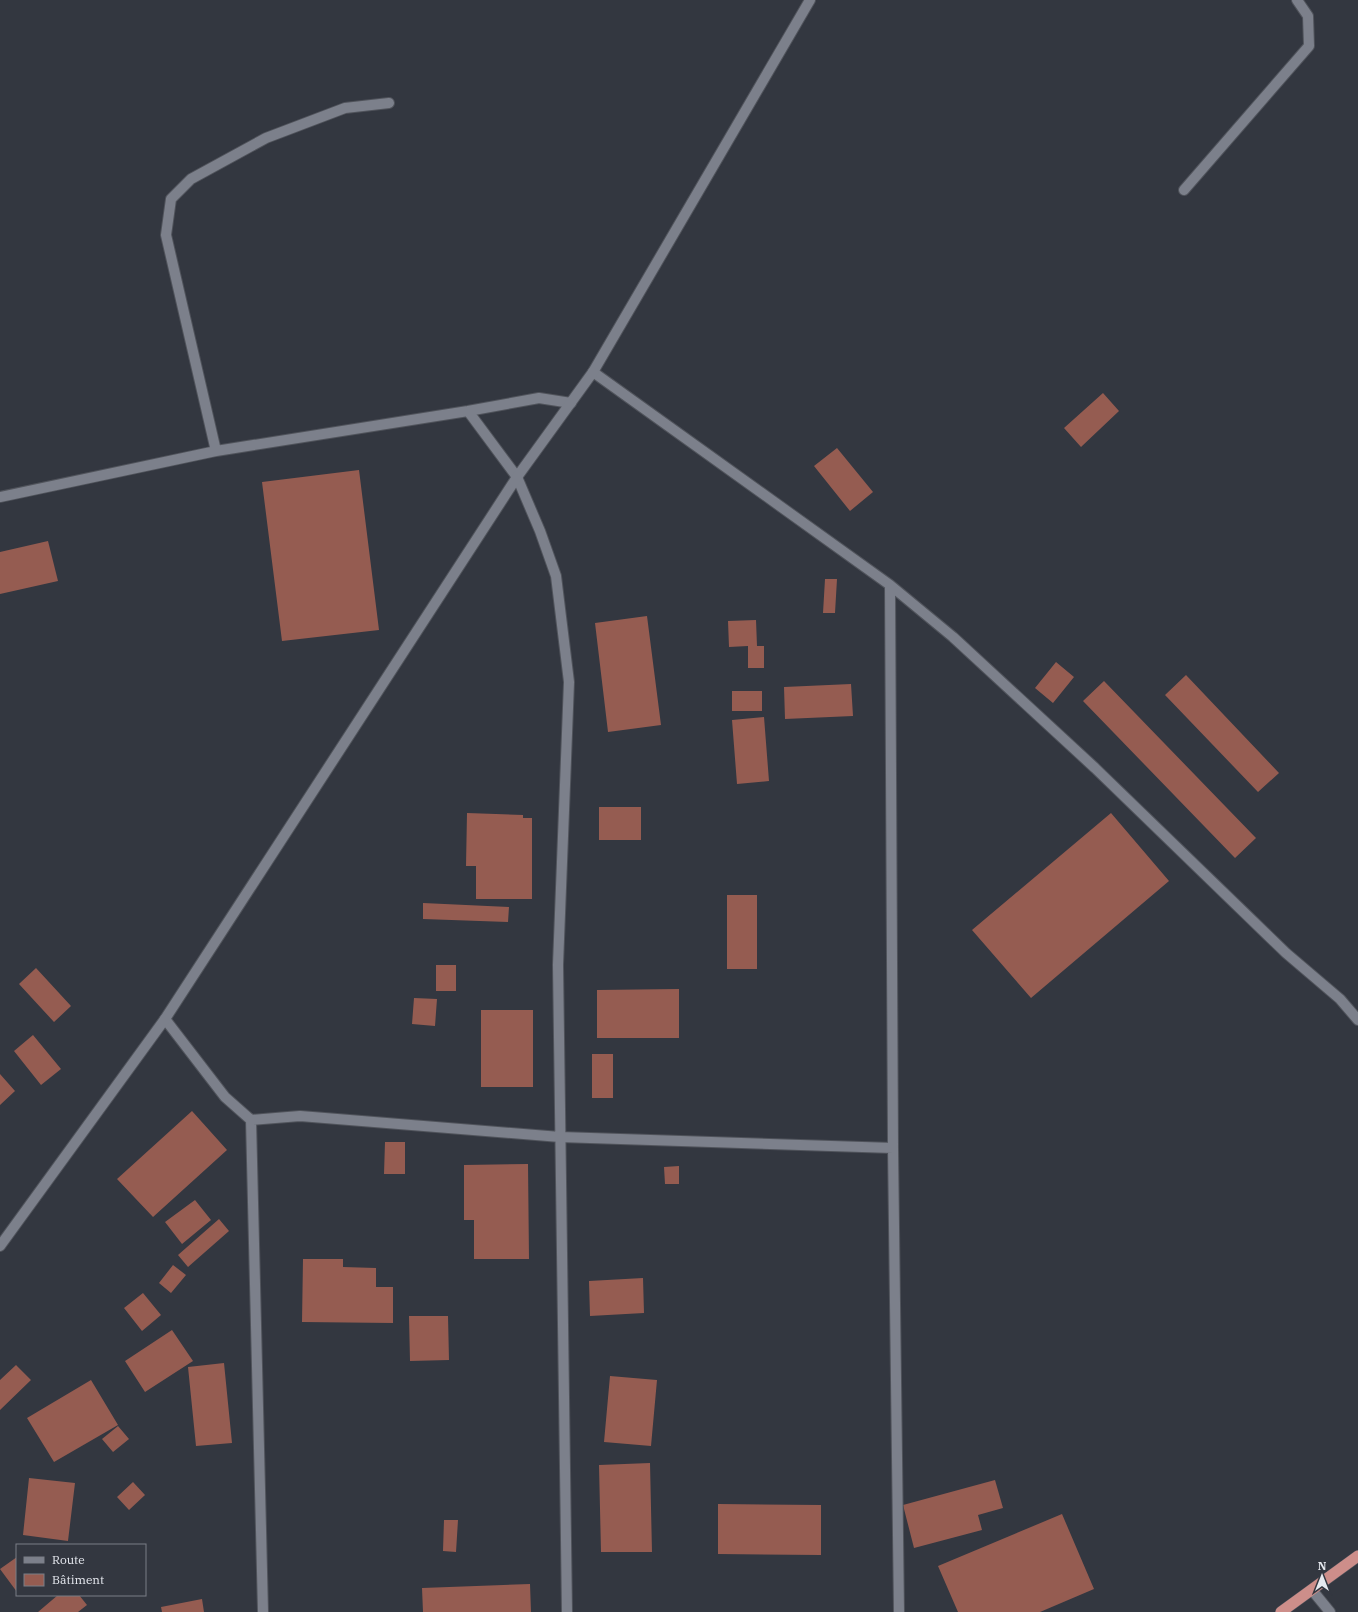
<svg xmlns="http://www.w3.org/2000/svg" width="1358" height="1612" font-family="'IBM Plex Serif',serif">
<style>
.building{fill:#955c51}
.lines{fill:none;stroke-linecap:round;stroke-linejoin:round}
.minor-casing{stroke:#50535b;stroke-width:12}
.tertiary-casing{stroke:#50535b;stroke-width:12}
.trunk-casing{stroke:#50535b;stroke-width:12}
.minor{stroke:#7c808b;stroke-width:10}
.tertiary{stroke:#7c808b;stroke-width:10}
.trunk{stroke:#cd8e8a;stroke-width:11}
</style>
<rect width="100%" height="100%" fill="#333740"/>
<path class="building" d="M1103,393L1119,411L1081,447L1064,428Z
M837,448L873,492L850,511L814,466Z
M359,470L379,630L282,641L262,482Z
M48,541L58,581L0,594V552Z
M825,579H837L835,613H823Z
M647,616L661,725L608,732L595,623Z
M756,620L757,646H764V668H748V646L729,647L728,621Z
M1056,662L1074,677L1053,703L1035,688Z
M1186,675L1279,773L1258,792L1165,695Z
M1104,681L1256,838L1235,858L1083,701Z
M851,684L853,716L785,719L784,687Z
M732,691H762V711H732Z
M764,717L769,781L737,784L732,720Z
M599,807H641V840H599Z
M467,813L523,815V818H532V899H476V866H466Z
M1111,813L1169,881L1031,998L972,930Z
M727,895H757V969H727Z
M423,903L509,907L508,922L423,919Z
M436,965H456V991H436Z
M36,968L71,1006L54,1022L19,984Z
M679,989V1038H597V990Z
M414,998L437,999L435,1026L412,1024Z
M481,1010H533V1087H481Z
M33,1035L61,1069L41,1085L14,1051Z
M592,1054H613V1098H592Z
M0,1074L15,1091L0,1105Z
M192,1111L227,1150L153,1217L117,1179Z
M385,1142H405V1174H384Z
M528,1164L529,1259H474V1220H464V1165Z
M679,1166V1184H665L664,1167Z
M195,1200L211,1220L182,1244L165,1222Z
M219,1219L229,1231L188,1267L178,1255Z
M303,1259H343V1267L376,1268V1287H393V1323L302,1322Z
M173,1265L186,1275L171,1293L159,1283Z
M643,1278L644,1313L590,1316L589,1281Z
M143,1293L161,1315L142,1331L124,1308Z
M409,1316H448L449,1360L410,1361Z
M172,1330L193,1361L145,1392L125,1361Z
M224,1363L232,1443L196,1446L188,1367Z
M16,1365L31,1380L0,1410V1380Z
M610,1376L657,1380L651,1446L604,1442Z
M91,1380L118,1425L54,1462L27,1418Z
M118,1426L129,1439L113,1452L102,1439Z
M650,1463L652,1552H601L599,1465Z
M29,1478L75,1483L68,1541L23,1535Z
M995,1480L1003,1508L978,1515L982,1530L914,1548L903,1505Z
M133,1482L145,1495L129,1510L117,1497Z
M718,1504L821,1505V1555L718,1554Z
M1062,1514L1094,1589L1040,1612H958L938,1566Z
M444,1520H458L456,1552L443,1551Z
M17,1557V1592L0,1569Z
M530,1584L531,1612H423L422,1588Z
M58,1595H79L87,1605L78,1612H38Z
M202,1599L204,1612H162L161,1607Z"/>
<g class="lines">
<g class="minor-casing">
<path id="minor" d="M1184,190L1309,46L1308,16L1297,0
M593,372L890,585L953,637L1095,768L1286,953L1340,999L1358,1020
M468,411L517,477L540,531L556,576L569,682L558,965L567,1612
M216,451L166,235L171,199L191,179L266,138L345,108L389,103
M0,497L216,451L468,411L539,398L571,403
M890,585L893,1148L899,1612
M165,1019L225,1097L251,1120L300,1116L560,1137L893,1148
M251,1120L263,1612
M1312,1590L1330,1612"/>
</g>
<g class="tertiary-casing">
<path id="tertiary" d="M0,1246L165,1019L517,477L593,372L810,0"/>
</g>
<g class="trunk-casing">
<path id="trunk" d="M1281,1612L1358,1556"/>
</g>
<use href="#minor" class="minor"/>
<use href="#tertiary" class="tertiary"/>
<use href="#trunk" class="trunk"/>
</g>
<rect x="16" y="1544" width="130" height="52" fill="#333740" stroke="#7b7e86"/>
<rect x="24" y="1557" width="20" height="6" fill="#7c808b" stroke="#7b7e86"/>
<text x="52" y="1564" font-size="12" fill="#e6e9ef">Route</text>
<rect x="24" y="1574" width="20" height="12" fill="#955c51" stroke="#7b7e86"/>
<text x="52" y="1584" font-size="12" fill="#e6e9ef">Bâtiment</text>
<g transform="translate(1322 1576)" stroke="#333740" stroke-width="3" paint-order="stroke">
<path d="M0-3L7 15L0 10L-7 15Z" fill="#e6e9ef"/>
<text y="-6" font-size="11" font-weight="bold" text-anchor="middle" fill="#e6e9ef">N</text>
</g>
</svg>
